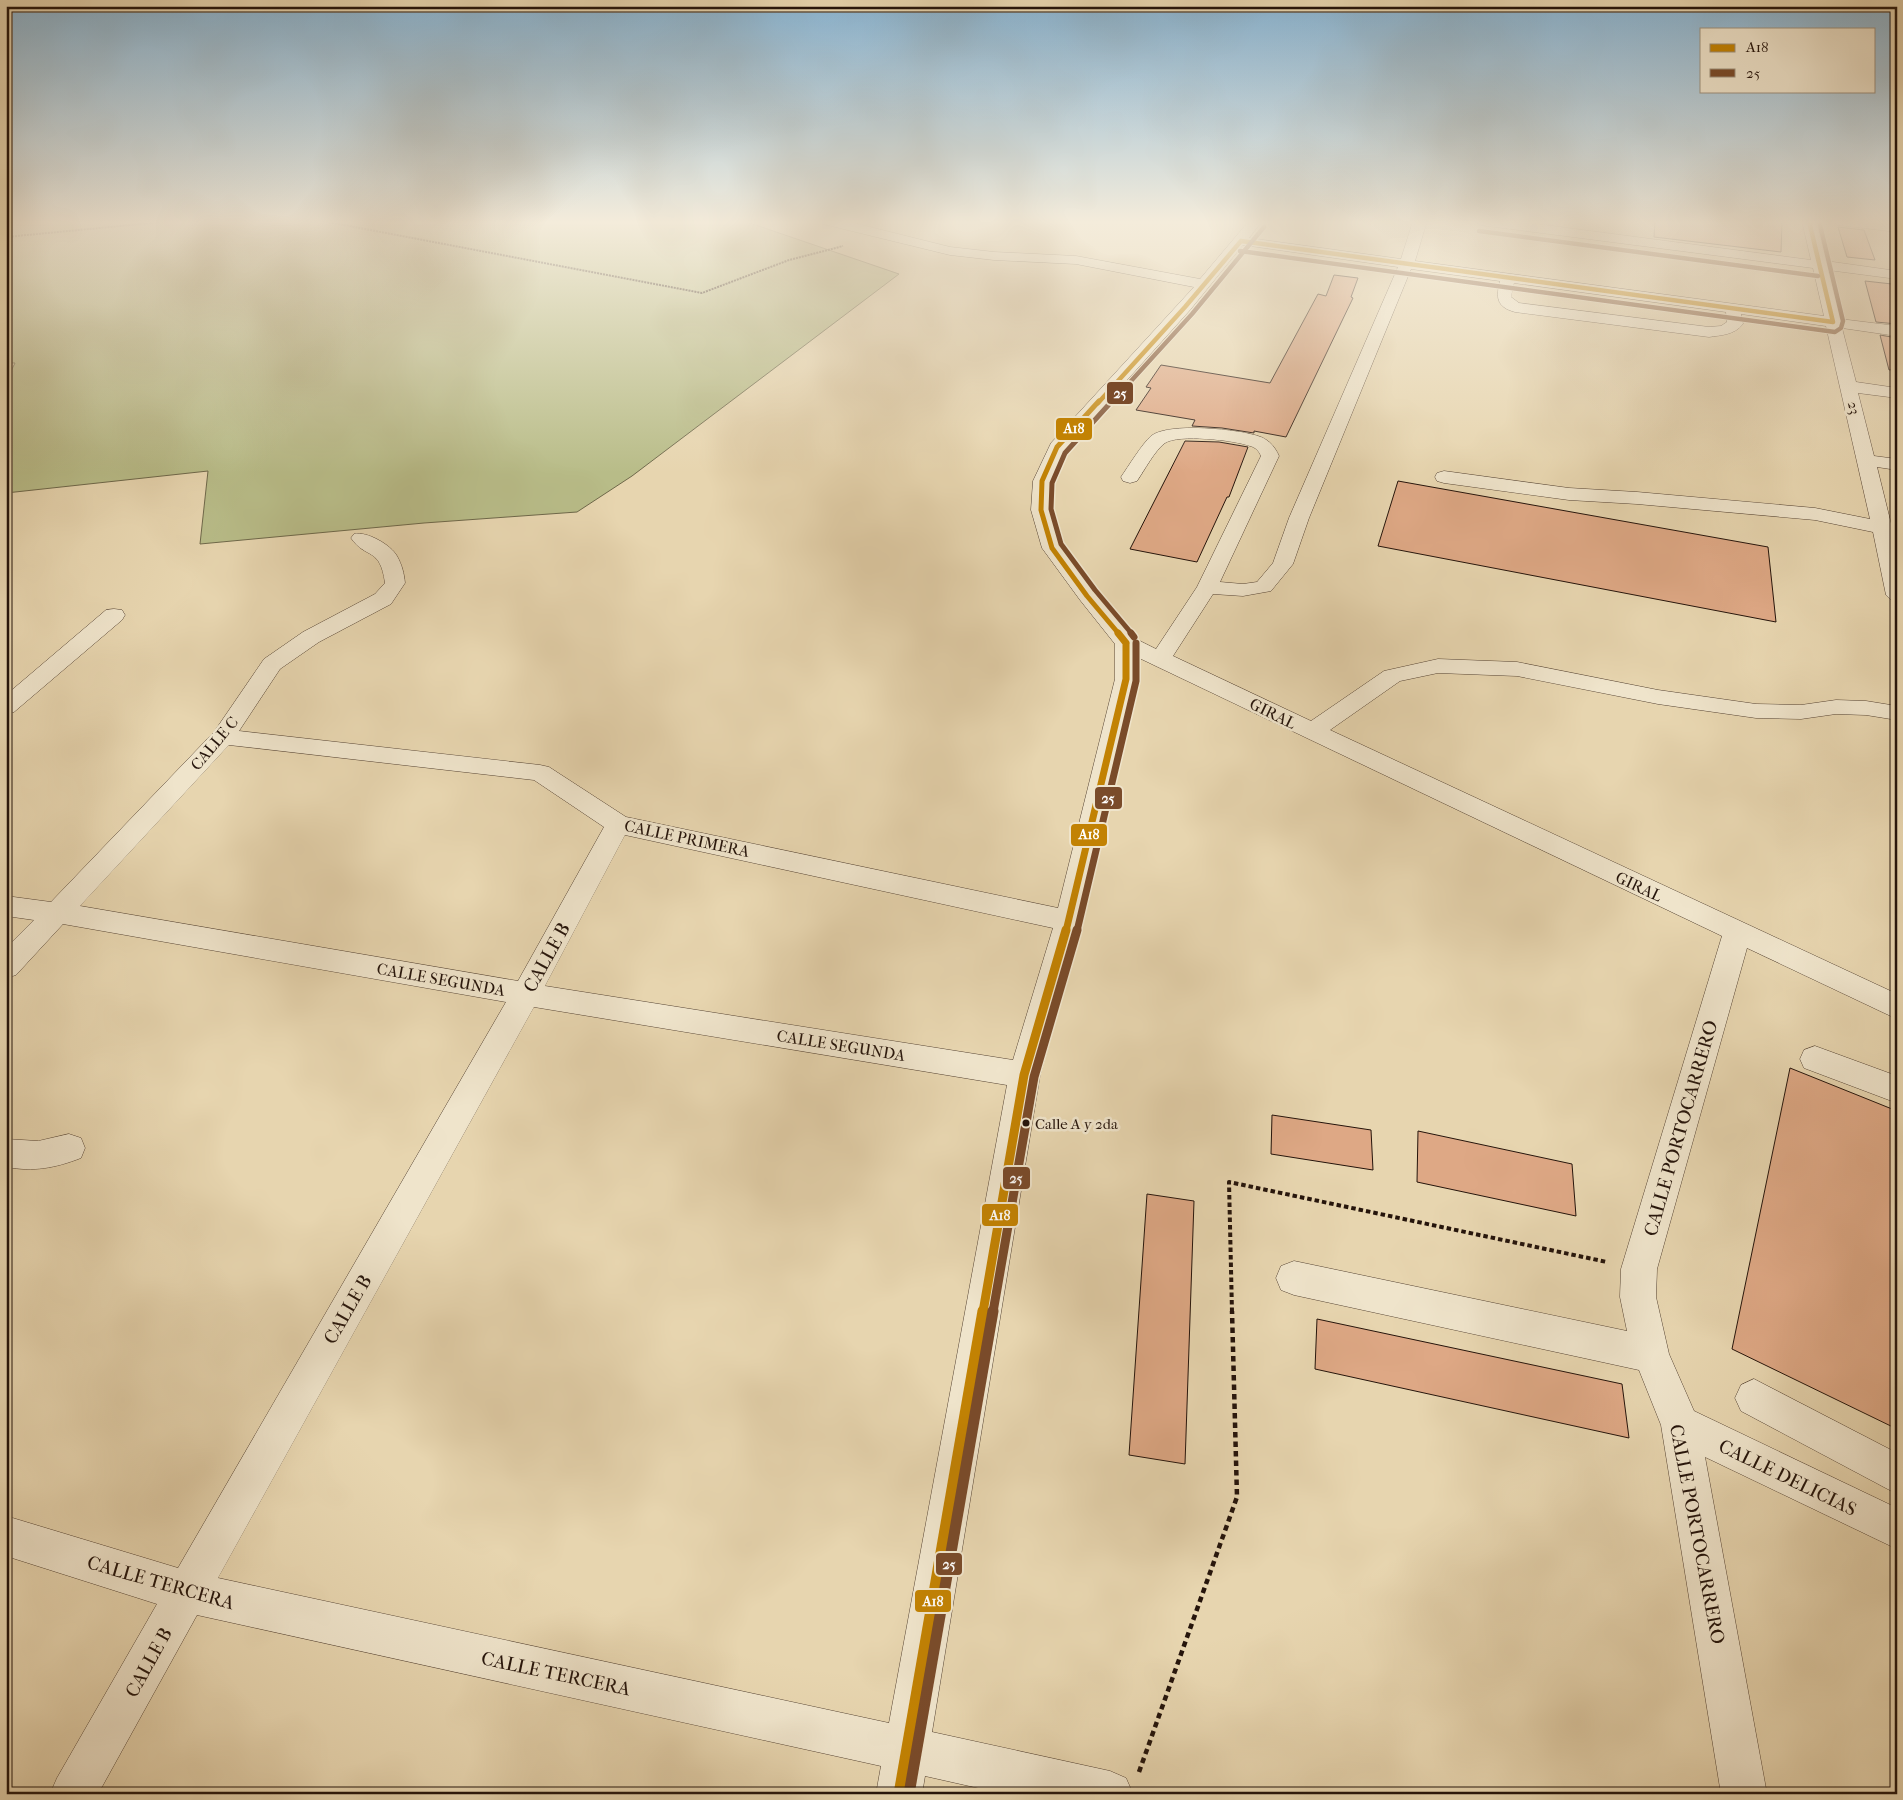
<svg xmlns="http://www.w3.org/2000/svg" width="1903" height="1800" font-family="'IM FELL French Canon',serif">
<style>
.green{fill:#b8bc88;stroke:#6e684a}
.building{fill:#dea885;stroke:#25140b}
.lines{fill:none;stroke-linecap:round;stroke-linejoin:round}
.minor-casing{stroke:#564434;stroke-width:1}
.path-far2{stroke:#25140b;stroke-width:2;stroke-dasharray:2 1;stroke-linecap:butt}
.path-far1{stroke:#25140b;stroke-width:4;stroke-dasharray:4.5 3;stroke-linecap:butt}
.path{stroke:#25140b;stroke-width:4.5;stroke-dasharray:5.5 4;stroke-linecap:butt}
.minor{fill:#efe4cb;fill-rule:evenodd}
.bus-1-far4-casing{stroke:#efe4cb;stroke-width:6}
.bus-1-far3-casing{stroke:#efe4cb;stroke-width:8}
.bus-1-far2-casing{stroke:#efe4cb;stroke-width:10}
.bus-1-far1-casing{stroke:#efe4cb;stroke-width:12}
.bus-1-casing{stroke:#efe4cb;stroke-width:15}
.bus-2-far4-casing{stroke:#efe4cb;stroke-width:6}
.bus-2-far3-casing{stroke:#efe4cb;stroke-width:8}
.bus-2-far2-casing{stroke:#efe4cb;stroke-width:10}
.bus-2-far1-casing{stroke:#efe4cb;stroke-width:12}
.bus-2-casing{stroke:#efe4cb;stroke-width:15}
.bus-1-far4{stroke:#c28203;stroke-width:4.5}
.bus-1-far3{stroke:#c28203;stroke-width:5}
.bus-1-far2{stroke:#c28203;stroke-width:7}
.bus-1-far1{stroke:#c28203;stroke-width:9}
.bus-1{stroke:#c28203;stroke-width:11}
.bus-2-far4{stroke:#7a4b2a;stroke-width:4.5}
.bus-2-far3{stroke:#7a4b2a;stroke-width:5}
.bus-2-far2{stroke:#7a4b2a;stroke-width:7}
.bus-2-far1{stroke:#7a4b2a;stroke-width:9}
.bus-2{stroke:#7a4b2a;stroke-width:11}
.bus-dot{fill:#25140b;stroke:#efe4cb;stroke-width:2}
.labels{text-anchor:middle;stroke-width:5;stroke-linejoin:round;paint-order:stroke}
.far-street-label{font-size:14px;fill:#25140b;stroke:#efe4cb}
.bus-label{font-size:15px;fill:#25140b;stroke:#efe4cb;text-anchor:start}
.street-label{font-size:16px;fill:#25140b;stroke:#efe4cb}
.near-street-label{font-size:19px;fill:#25140b;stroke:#efe4cb}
.line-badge{stroke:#efe4cb;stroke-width:2}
.badge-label{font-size:14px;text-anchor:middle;font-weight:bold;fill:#fff}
</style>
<rect width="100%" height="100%" fill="#e7d5af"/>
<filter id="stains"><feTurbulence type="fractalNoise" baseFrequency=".004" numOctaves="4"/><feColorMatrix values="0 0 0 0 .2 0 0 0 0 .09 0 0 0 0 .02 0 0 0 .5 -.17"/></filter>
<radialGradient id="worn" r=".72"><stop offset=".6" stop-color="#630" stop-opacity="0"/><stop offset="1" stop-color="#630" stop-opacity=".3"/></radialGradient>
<path class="green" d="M6,221H744L899,274L632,476L577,512L424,523L200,544L208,471L6,493V381L15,363H6Z"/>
<path class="building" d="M1655,221H1782L1781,252L1654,237Z
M1838,227L1864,230L1875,260L1847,257Z
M1334,275L1358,278L1351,297L1353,298L1286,437L1254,431V433L1222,428L1192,426L1195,420L1136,410L1151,388L1146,387L1161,365L1270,383L1318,294L1326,296Z
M1865,281L1892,284L1897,299V324L1876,322Z
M1880,335L1897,338V369L1889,370Z
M1185,441L1219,442L1248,447L1229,497H1227L1197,562L1130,549Z
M1398,481L1768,547L1776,622L1378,546Z
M1790,1068L1897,1111V1429L1732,1349Z
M1272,1115L1371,1130L1373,1170L1271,1154Z
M1418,1131L1572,1164L1576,1216L1417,1182Z
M1147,1194L1194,1201L1185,1464L1129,1455Z
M1317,1319L1622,1384L1629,1438L1315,1369Z"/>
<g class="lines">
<g class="minor-casing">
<path id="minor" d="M822,221H846L950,247L994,252L1076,256L1200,279L1249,221H1262L1249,238L1401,259L1413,221H1427L1415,261L1824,316L1813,268L1480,225L1474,221H1514L1811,260L1802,221H1816L1826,261L1897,271V279L1828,270L1840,319L1897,326V336L1842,328L1856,382L1897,388V398L1858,393L1874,456L1897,459V470L1877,467L1897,548V601L1890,599L1886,595L1873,532L1815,520L1637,504L1569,500L1444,483L1437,481L1435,477L1437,473L1444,471L1569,488L1637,492L1815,508L1870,519L1826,326L1741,314L1743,324C1734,335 1722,335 1709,337L1515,312C1496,307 1496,297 1500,281L1411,269L1309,518L1293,564L1271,591L1243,596L1213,594L1173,656L1311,721L1384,671L1438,659L1517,662L1658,690L1756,704L1801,705L1836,700L1866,701L1897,706V720L1866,715L1836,714L1801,719L1756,718L1658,704L1517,676L1438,673L1400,681L1330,730L1897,994V1019L1747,948L1657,1269L1656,1297L1669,1354L1694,1411L1897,1508V1549L1705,1457L1767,1794H1721L1661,1425L1639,1370L1294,1295L1281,1290L1276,1278L1281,1266L1294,1261L1627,1331L1620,1297L1621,1269L1722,936L1137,657V679L1083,921L1040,1075L932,1732L1110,1771L1126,1778L1133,1794H1005L925,1776L922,1794H876L881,1766L197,1615L98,1794H50L57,1778L157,1604L6,1556V1516L178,1568L506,1002L63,924L16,975L6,978V948L34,920L6,916V896L51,902L214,732L264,659L303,632L375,594L385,583C380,546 366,560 351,538L354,534C367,531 391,545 397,556C402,565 404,573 405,583L391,604L319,642L280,669L239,731L540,765L549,767L626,817L1058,908L1115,679V644L1080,600L1042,548L1031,510L1033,481L1051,443L1194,287L1076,264L994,260L950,255L823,224ZM1243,245L1398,267L1289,518L1273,563L1257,582L1243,584L1220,582L1279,456C1275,447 1270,441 1261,437C1240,429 1168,422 1151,436C1142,444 1128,467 1121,477L1123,481L1130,483L1137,481C1144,471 1155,450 1165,443C1178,434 1234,440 1250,446C1255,447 1259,451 1261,456L1197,587L1156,649L1134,638L1094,592L1062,548L1051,510V481L1065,449L1190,310ZM1514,283L1726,312L1727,322L1721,326L1709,327L1519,303L1511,297ZM229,745L534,780L604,827L518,981L80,906ZM625,835L1053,928L1013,1060L545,986ZM534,1007L1007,1085L889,1723L218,1578Z
M1832,221H1875L1897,224V232L1838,225Z
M114,609L122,610L125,615L122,620L14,712L6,714V695L106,610Z
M1815,1046L1897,1076V1103L1804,1068L1800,1059L1804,1050Z
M69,1134L81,1138L85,1148L81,1158C55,1168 34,1172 6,1167V1139L38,1141Z
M1754,1379L1897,1453V1494L1741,1411L1735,1398L1741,1385Z"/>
</g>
<path class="path-far2" d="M323,221L702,293L789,260L843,246
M6,237L172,221"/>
<path class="path-far1" d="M1232,1312L1229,1182L1607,1262"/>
<path class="path" d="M1139,1772L1237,1497L1232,1311"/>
<use href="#minor" class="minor"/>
<g class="bus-1-far4-casing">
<path id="bus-1-far4" d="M1809,221L1833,322
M1241,241L1833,322
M1098,403L1185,307L1241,241"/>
</g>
<g class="bus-1-far3-casing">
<path id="bus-1-far3" d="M1099,401L1057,447L1042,481L1041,510L1052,548L1087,596L1119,634"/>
</g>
<g class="bus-1-far2-casing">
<path id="bus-1-far2" d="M1118,633L1126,643
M1066,931L1126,679V643"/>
</g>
<g class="bus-1-far1-casing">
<path id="bus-1-far1" d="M983,1312L1024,1075L1066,930"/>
</g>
<g class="bus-1-casing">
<path id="bus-1" d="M899,1794L983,1311"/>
</g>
<g class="bus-2-far4-casing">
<path id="bus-2-far4" d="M1479,231L1818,276
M1240,251L1835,332L1841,328L1843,321L1819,221
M1111,403L1192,314L1264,227"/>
</g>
<g class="bus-2-far3-casing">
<path id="bus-2-far3" d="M1112,401L1065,453L1052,483L1051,509L1061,544L1095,590L1132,634"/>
</g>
<g class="bus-2-far2-casing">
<path id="bus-2-far2" d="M1131,633L1134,637
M1077,931L1136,681V643"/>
</g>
<g class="bus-2-far1-casing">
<path id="bus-2-far1" d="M993,1312L1034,1077L1077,930"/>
</g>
<g class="bus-2-casing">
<path id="bus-2" d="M909,1794L993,1311"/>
</g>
<use href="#bus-1-far4" class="bus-1-far4"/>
<use href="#bus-1-far3" class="bus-1-far3"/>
<use href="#bus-1-far2" class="bus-1-far2"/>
<use href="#bus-1-far1" class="bus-1-far1"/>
<use href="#bus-1" class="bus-1"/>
<use href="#bus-2-far4" class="bus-2-far4"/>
<use href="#bus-2-far3" class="bus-2-far3"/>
<use href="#bus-2-far2" class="bus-2-far2"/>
<use href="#bus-2-far1" class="bus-2-far1"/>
<use href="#bus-2" class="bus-2"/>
</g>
<linearGradient id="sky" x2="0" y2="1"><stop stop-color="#89b5d4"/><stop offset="0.47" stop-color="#f4ecdb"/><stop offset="1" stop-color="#f4ecdb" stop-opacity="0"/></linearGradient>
<rect width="1903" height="473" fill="url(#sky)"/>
<circle class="bus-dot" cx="1026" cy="1123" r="4.5"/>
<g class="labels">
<g class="far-street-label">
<text transform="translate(1854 408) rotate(77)" y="5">23</text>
</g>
<g class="bus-label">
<text x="1035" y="1129">Calle A y 2da</text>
</g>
<g class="street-label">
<text transform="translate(1273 713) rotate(26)" y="6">GIRAL</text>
<text transform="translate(214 743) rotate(-50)" y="6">CALLE C</text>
<text transform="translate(687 838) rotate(12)" y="6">CALLE PRIMERA</text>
<text transform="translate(1639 886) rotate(25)" y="6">GIRAL</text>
<text transform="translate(441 979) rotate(10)" y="6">CALLE SEGUNDA</text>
<text transform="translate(841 1045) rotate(9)" y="6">CALLE SEGUNDA</text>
</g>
<g class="near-street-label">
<text transform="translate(546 957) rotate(-61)" y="7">CALLE B</text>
<text transform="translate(1680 1128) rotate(-74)" y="7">CALLE PORTOCARRERO</text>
<text transform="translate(347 1309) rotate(-60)" y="7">CALLE B</text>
<text transform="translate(1788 1477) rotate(26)" y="7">CALLE DELICIAS</text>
<text transform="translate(1698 1534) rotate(79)" y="7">CALLE PORTOCARRERO</text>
<text transform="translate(161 1582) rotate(16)" y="7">CALLE TERCERA</text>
<text transform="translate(148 1662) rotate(-61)" y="7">CALLE B</text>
<text transform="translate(556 1673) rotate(12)" y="7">CALLE TERCERA</text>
</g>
</g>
<g class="line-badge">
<rect x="1106" y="381" width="28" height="24" rx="5" fill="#7a4b2a"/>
<rect x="1055" y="417" width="38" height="24" rx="5" fill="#c28203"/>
<rect x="1094" y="786" width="29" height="24" rx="5" fill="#7a4b2a"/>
<rect x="1070" y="823" width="38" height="24" rx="5" fill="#c28203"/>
<rect x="1002" y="1166" width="29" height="24" rx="5" fill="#7a4b2a"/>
<rect x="981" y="1203" width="38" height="24" rx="5" fill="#c28203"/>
<rect x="935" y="1552" width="28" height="24" rx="5" fill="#7a4b2a"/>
<rect x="914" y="1589" width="38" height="24" rx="5" fill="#c28203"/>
</g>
<g class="badge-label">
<text x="1120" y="398">25</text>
<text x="1074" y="433">A18</text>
<text x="1108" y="803">25</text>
<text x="1089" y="839">A18</text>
<text x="1016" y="1183">25</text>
<text x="1000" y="1220">A18</text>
<text x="949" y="1569">25</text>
<text x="933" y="1606">A18</text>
</g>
<rect width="1903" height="1800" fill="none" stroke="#e7d5af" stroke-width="25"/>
<rect x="8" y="8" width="1888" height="1785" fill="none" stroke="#25140b" stroke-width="2.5"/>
<rect x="12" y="12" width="1878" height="1775" fill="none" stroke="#25140b"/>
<rect x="1700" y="28" width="175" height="65" fill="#efe4cb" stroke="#9e917e"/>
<rect x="1710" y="44" width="25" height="8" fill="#c28203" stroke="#9e917e"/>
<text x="1746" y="52" font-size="15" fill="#25140b">A18</text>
<rect x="1710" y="69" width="25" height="8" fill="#7a4b2a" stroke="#9e917e"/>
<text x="1746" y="78" font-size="15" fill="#25140b">25</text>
<rect width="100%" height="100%" filter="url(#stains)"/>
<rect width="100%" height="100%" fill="url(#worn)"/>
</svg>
